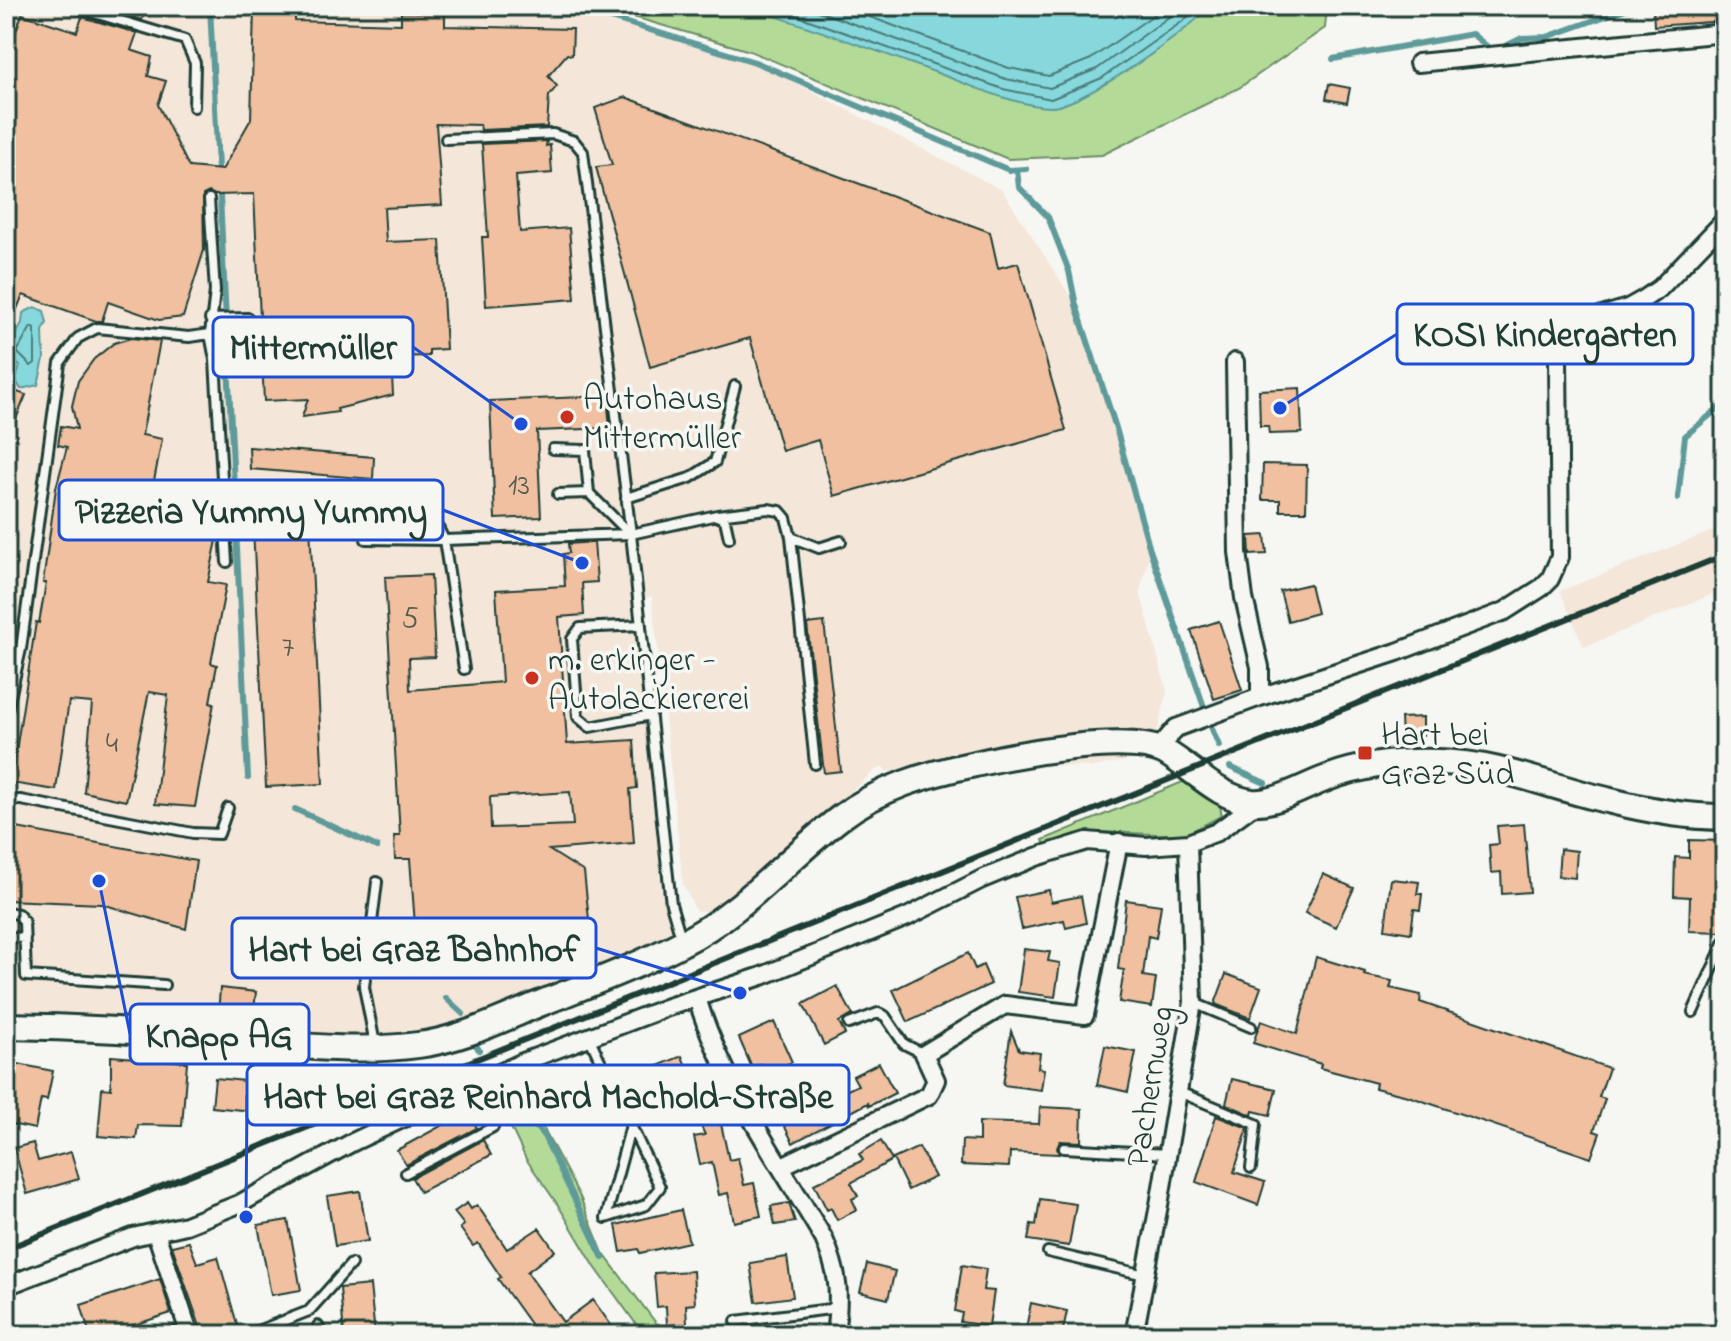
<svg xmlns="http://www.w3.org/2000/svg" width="1731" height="1341" font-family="'Indie Flower',sans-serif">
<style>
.built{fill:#f4e6d9}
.green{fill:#b3db97;stroke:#698c66;stroke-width:2}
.water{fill:#87d8dd;stroke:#5d9a99;stroke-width:2}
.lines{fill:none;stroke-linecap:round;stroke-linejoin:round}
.shore{stroke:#497b78;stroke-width:2}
.stream{stroke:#5d9a99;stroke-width:6}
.building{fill:#f0c0a0;stroke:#1f3d34;stroke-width:2;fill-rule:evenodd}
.service-casing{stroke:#1f3d34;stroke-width:14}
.minor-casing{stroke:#1f3d34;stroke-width:22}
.secondary-casing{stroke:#1f3d34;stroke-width:30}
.service{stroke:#f6f6f2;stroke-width:8}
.minor{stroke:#f6f6f2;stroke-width:16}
.secondary{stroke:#f6f6f2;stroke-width:24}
.rail{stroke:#1f3d34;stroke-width:6}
.poi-dot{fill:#c8321e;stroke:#f6f6f2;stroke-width:3}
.labels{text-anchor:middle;stroke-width:7;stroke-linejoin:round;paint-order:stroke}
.number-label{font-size:30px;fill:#535e4f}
.poi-label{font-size:34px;fill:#1f3d34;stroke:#f6f6f2;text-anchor:start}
.street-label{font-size:34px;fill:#1f3d34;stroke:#f6f6f2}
.leader{fill:none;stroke:#1d4ed8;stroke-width:3}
.callout-dot{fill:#1d4ed8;stroke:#f6f6f2;stroke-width:3}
.callout{fill:#f6f6f2;stroke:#1d4ed8;stroke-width:3}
.callout-label{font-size:36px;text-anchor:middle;font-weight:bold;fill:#1f3d34}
</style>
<rect width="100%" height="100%" fill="#f6f6f2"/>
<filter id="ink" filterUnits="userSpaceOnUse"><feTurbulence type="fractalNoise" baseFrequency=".0125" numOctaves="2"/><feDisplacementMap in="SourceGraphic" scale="16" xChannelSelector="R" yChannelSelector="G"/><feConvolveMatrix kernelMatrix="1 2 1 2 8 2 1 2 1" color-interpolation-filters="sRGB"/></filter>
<g filter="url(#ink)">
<path class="built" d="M6,6H571L755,62L1002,190L1076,305L1116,428L1150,550L1140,592L1167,691L1152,756L1092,767L1040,765L885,771L884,767L875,770L719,911H696L683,884L652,596L638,601L682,943L421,1045L6,1026Z
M1725,526V589L1584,647L1560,591Z"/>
<path class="green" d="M596,6H1327L1325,28L1239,88L1102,155L1008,159L750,51Z
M1185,781H1190C1204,790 1223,797 1221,816L1185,835L1100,832L1076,834L1045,845L1043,840Z
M511,1085L525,1100L544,1129L580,1197L603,1253L656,1323L683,1335H644L595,1267L558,1205L526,1159L494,1092Z"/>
<path class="water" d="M743,6H1209C1191,31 1080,107 1051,107C1020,107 969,85 940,74C874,50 809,26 743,6Z
M35,307L44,311L47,323L43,331L44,359L38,385L21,389L15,380L20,366L10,359L7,354L22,323L23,313Z"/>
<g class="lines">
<path class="shore" d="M770,6L1003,89L1051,99L1102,78L1183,21L1199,6
M804,6L1006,79L1050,88L1097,69L1184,6
M840,6L1009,68L1049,76L1091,59L1166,6
M31,327L35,329V363L31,366L17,352Z"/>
<path class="stream" d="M210,6L218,169
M571,6L755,62L1009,170L1026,169
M1333,59L1472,34L1494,52L1522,38L1547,37L1634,6
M1017,170L1019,187L1048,217L1069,271L1076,305L1116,428L1150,550L1205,710
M220,196L248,778
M1678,498L1685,436L1725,403
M1210,724L1219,746
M1230,767L1265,783
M295,809L377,847
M446,998L463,1014
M476,1045L479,1050
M506,1092L544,1136L603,1258"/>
</g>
<path class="building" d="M96,6H147L142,20Z
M1653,6H1725V21L1654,26Z
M254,9L295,11V21L401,24V12L445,13V26L573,29L572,55L567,54L548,76L557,86L549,96L547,127L481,130L480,125L436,124L442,205L384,208L386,242L440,240L446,349L429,350V356L391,357L393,395L337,409L338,412L302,417L308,399L264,401L254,194L215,195L209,192L203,195L204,250L183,317L159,320L108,302L102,321H96L23,295L6,334V60L22,14L77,32L82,17L137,33L131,50L152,57L148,76L166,81L158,105L189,167L222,170L251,119Z
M1329,84L1350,88L1347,103L1326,99Z
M625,97L990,232L998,268L1018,263L1066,430L834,496L818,440L782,451L750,338L650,367L596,167L612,165L595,108Z
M547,141L546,146L550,145L552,173L516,176L520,232L569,228L575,299L486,306L482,237H488L482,144Z
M131,338L160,341L142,435L162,439L154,481L174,485L172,508L217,515L218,536L208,582L226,585L211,663L217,665L210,702L214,703L195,807L155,804L168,695L149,692L126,801L84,792L92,703L69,701L56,790L11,783L36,622L39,623L46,583H43L56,488L67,447L58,445L61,426L77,429L72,406L78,381L94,359L114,343Z
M6,388L26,395L6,443Z
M1300,388L1302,433L1269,434L1268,426H1260L1259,390Z
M607,396L610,428L537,431L541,517L495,519L490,401Z
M249,447L374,457L373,479L250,469Z
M1263,464L1307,465L1306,511H1280V500H1262Z
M309,506L323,784L266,787L252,508Z
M1265,535L1267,554L1250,555L1249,536Z
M594,542L597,582L582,583L584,615L559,617L567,744L634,740L637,788L630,789L634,843L549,850L584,872L590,929L466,944L465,934L416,938L410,859H395L394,836H400L385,577L431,575L435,657L409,658L410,690L502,682L496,590L565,586L563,554L569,553L568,544ZM570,792L573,825L491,828L490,797Z
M1310,584L1317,613L1288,621L1280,591Z
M1219,621L1242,690L1214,699L1191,630Z
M824,622L841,771L824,773L807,624Z
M1423,717V736H1402L1401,718Z
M1524,824L1530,892L1502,894L1501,872L1491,873L1489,845L1499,844L1497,826Z
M6,826L196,861L186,929L102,904L6,900Z
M1689,840L1725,841V932L1689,931L1690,897L1674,896L1675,857L1689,858Z
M1560,849L1577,851L1575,878L1558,876Z
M1323,874L1354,888L1336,927L1305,913Z
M1391,879L1419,882L1417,894H1422L1420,910L1414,909L1411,933L1385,929Z
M1049,890L1051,902L1081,896L1086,923L1066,928L1064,920L1022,929L1015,897Z
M1126,900L1161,905L1156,938L1148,936L1143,976L1156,978L1152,1007L1119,1002L1124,970L1118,969Z
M1024,949L1050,952L1048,961L1060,963L1055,997L1018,992Z
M968,953L975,969L983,965L991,984L908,1022L893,990Z
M1316,957L1365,972L1364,975L1392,981L1390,988L1421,995L1420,1002L1609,1068L1599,1097L1605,1099L1594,1131L1600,1133L1591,1158L1408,1096L1375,1088L1376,1083L1320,1068L1321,1064L1253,1043L1261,1021L1297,1034Z
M1226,974L1261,987L1250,1018L1215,1004Z
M837,986L853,1015L839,1022L845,1034L824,1045L803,1004Z
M220,988L256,992L253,1019L218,1015Z
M774,1022L792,1062L766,1074L761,1064L752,1068L739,1038Z
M1011,1031L1019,1050L1040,1053L1038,1068L1044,1069L1041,1090L1003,1085Z
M1105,1046L1136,1052L1128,1092L1097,1085Z
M111,1056L187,1062L182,1126L138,1125L136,1139L98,1136L102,1088L111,1089Z
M682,1056L692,1082L666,1093L655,1067Z
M13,1063L53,1071L47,1100L41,1099L35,1129L6,1123L11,1095L7,1094Z
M879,1063L895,1093L869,1106L868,1103L793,1143L777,1111L804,1097L810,1108L858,1085L853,1076Z
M266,1064L285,1066L284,1083L265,1082Z
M714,1074L727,1102L717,1106L729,1160L738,1158L744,1185L754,1183L761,1216L734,1222L728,1193L719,1195L712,1162L700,1165L694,1137L705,1135L684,1088Z
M215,1078L265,1083L262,1112L212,1107Z
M1232,1079L1276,1089L1270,1115L1253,1111L1252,1115L1226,1104Z
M1040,1107L1082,1109L1081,1142L1060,1141L1057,1148L1059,1154L1010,1152L1009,1167L961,1165L962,1140L979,1141V1122L1039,1124Z
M468,1111L477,1128L406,1165L397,1150Z
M1216,1116L1248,1128L1234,1172L1265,1182L1258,1205L1196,1182Z
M483,1140L491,1155L420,1192L412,1178Z
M881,1141L892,1160L851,1183L858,1196L852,1199L857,1210L837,1220L831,1208L827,1210L814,1184L863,1160L859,1154Z
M33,1143L38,1161L71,1152L79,1179L27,1194L14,1148Z
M919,1147L935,1177L908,1190L893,1159Z
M360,1191L368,1241L335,1246L327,1196Z
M1040,1199L1076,1204L1069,1246L1028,1240L1031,1224L1036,1225Z
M467,1203L471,1209L477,1205L507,1249L539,1228L555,1251L527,1272L563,1322L593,1300L618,1335H538L498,1279L501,1277L478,1243L473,1246L460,1228L464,1225L454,1212Z
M789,1203L795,1222L775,1225L771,1206Z
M681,1210L689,1242L640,1253L638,1249L621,1252L616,1225Z
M288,1220L301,1290L271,1295L258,1225Z
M189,1242L197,1263L218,1257L240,1335H225L224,1329L203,1335L172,1246Z
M787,1257L793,1297L756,1302L750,1263Z
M867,1264L895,1271L888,1299L860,1292Z
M962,1265L986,1269L983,1290L994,1291L989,1326L960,1322L962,1313L955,1311Z
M693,1271L695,1304L686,1305L687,1324L667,1325L666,1306L657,1307L654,1273Z
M160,1279L171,1313L103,1335H90L81,1305Z
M370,1285L375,1335H344L340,1288Z
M1031,1303L1067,1311L1062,1335L1025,1333Z"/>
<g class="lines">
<g class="service-casing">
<path id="service" d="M71,6L185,40L195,63L194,107
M446,139L553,134L574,141L583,152L631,534L671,904L682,941
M210,319L248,318
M210,334L215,360L227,562
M553,449L585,450L589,493L630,534
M558,494L589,493
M626,498L690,478L715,462L735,386
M425,500L444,540L464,669
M717,516L725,520L729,538
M791,537L815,764
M366,539L444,540L631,534L717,515L768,509L780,511L786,518L791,537L819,548L841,541
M641,625L580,628L572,639L578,717L590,727L651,715
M6,715L21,649L60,363L78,338L97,328L189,337L210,334L215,291L209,199
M6,800H21L193,833L219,834L228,808
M6,912L18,914L24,922L26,976L164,985
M6,937L25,938
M1194,1003L1251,1027
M1693,1012L1725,941
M849,1024L878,1013L885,1016L904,1044L924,1054
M589,1037L660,1187L646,1205L606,1218L631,1125
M375,1044L364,987L377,882
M1179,1092L1256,1124L1251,1168
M1064,1148L1167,1154
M406,1173L493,1127
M1048,1252L1145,1275
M736,1321L838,1308
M318,1326L322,1335
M166,1335L187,1328
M247,1335L309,1311L351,1264"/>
</g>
<g class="minor-casing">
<path id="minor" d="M1418,63L1725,33
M1260,697L1397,652L1505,611L1541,588L1550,579L1560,557L1558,358L1565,337L1576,324L1628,308L1644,299L1660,288L1725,220
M1158,749L1176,728L1260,697V667L1244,598L1238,552L1235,362
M697,998C723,1084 779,1162 824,1239C840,1276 840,1296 835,1335
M782,1166L929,1095L936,1080L924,1054L1005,1005L1085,1015L1119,842
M156,1233L190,1335
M6,1286L133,1237L186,1225L239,1204L353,1142L523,1062L668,1007L762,976L907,917L982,879L1036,857L1087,841L1146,846L1188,843L1217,832L1258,802
M1134,1335L1159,1205L1193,1002L1188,843"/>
</g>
<g class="secondary-casing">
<path id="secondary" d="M6,1026C77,1027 146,1031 216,1038C283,1044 351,1054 418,1045C459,1040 500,1020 539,1004C587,985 636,967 682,943C743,913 786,859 840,818C879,788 927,774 975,764C1016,754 1128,733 1165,752C1193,768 1218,798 1252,802C1277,804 1306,785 1330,777C1363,765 1403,761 1438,762C1498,763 1550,787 1607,800C1646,810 1685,817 1725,817"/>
</g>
<use href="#service" class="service"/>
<use href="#minor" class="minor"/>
<use href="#secondary" class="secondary"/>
<path class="rail" d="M6,1249L1725,555"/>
</g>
</g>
<g class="poi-dot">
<circle cx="567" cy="417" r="8"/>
<circle cx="532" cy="678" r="8"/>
<rect x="1357" y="745" width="16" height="16" rx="4"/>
</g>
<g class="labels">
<g class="number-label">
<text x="519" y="494">13</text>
<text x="410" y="627">5</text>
<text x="288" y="656">7</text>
<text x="112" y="752">4</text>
</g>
<g class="poi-label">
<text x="583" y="409">Autohaus<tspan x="583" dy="39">Mittermüller</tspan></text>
<text x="548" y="670">m. erkinger -<tspan x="548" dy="39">Autolackiererei</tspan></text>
<text x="1381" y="745">Hart bei<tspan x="1381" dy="39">Graz Süd</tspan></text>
</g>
<g class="street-label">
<text transform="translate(1148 1086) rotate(-81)" y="12">Pachernweg</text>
</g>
</g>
<path class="leader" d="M1280 408L1397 334M521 424L413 347M582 563L443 510M740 993L596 948M99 881L130 1034M246 1217L247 1095"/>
<g class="callout-dot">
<circle cx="1280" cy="408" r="8"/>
<circle cx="521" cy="424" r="8"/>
<circle cx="582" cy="563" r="8"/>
<circle cx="740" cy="993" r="8"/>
<circle cx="99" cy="881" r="8"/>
<circle cx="246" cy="1217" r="8"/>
</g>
<g class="callout">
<rect x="1397" y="304" width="296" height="60" rx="8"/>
<rect x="213" y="317" width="200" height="60" rx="8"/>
<rect x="59" y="480" width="384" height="60" rx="8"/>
<rect x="232" y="918" width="364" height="60" rx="8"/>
<rect x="130" y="1004" width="179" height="60" rx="8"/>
<rect x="247" y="1065" width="602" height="60" rx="8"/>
</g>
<g class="callout-label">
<text x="1545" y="346">KOSI Kindergarten</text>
<text x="313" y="359">Mittermüller</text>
<text x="251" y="523">Pizzeria Yummy Yummy</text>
<text x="414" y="961">Hart bei Graz Bahnhof</text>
<text x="219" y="1047">Knapp AG</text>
<text x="548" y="1108">Hart bei Graz Reinhard Machold-Straße</text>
</g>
<rect width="1731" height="1341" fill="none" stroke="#f6f6f2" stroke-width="32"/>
<rect x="16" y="16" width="1699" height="1309" fill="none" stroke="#1f3d34" stroke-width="3" filter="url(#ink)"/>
</svg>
